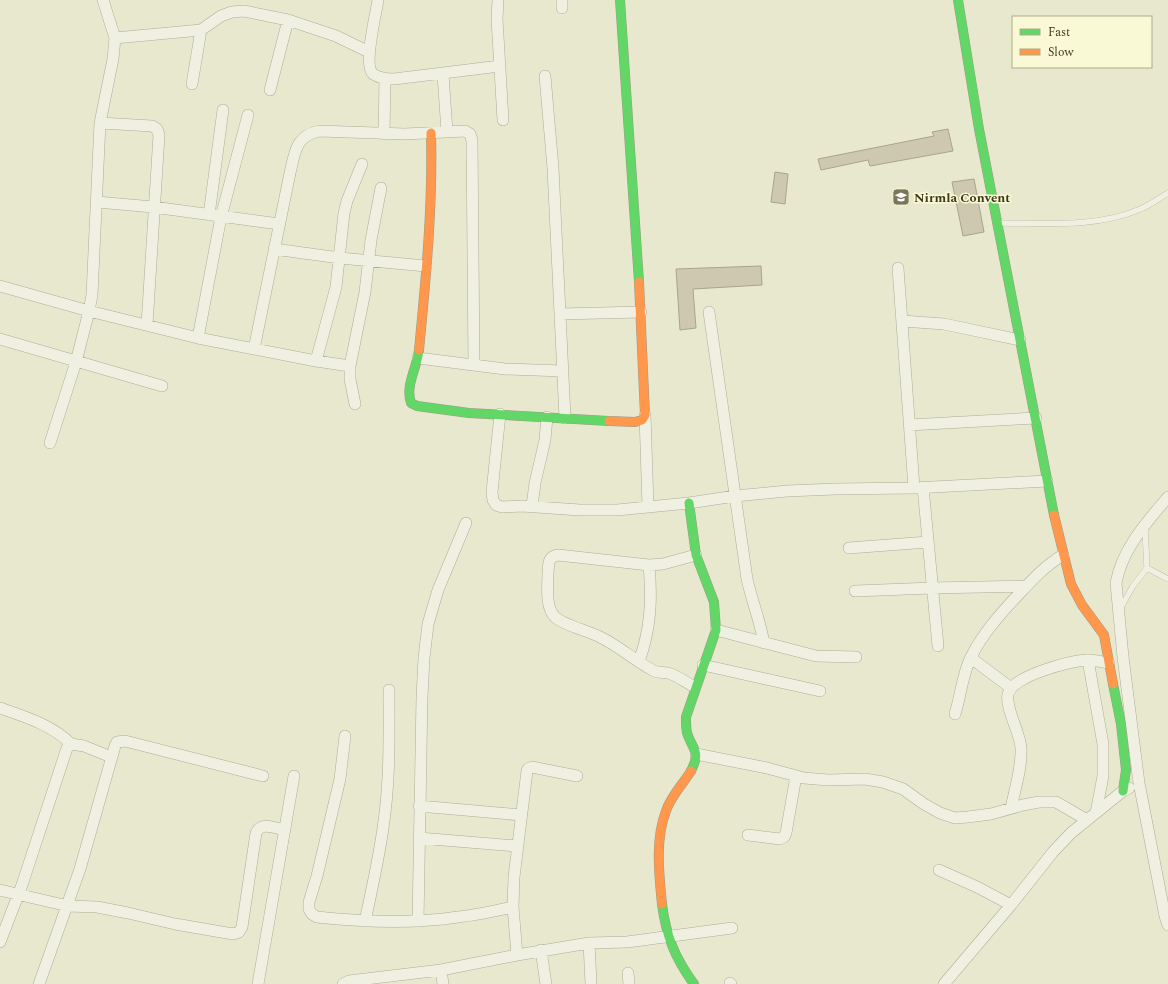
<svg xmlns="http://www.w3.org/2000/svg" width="1168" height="984" font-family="Spectral,serif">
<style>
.building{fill:#cdc8af;stroke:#a9a48d}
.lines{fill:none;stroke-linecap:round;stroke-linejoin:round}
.lane-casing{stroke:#aeac98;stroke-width:6}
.street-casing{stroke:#aeac98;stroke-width:12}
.fast-casing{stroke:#9e9c87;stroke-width:10}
.slow-casing{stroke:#9e9c87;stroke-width:10}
.lane{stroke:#f0f0e2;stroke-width:5.5}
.street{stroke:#f0f0e2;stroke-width:11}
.fast{stroke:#63d668;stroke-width:9}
.slow{stroke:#ff974d;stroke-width:9}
.labels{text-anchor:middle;stroke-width:3;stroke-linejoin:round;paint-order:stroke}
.poi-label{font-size:13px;font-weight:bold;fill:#3f381d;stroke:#f9fad5;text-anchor:start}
</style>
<rect width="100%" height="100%" fill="#e8e8ce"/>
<path class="building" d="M948,129L953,151L870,166L868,160L821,170L818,159L934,136L932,132Z
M775,172L788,174L785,204L771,202Z
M974,179L984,232L963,236L952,182Z
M761,266L762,285L693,289L696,328L680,330L676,269Z"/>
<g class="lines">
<g class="lane-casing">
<path id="lane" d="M998,223C1044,223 1095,228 1138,210C1149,206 1158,199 1168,193
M1145,528L1147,568
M1120,609L1133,586L1147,568L1168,579"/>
</g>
<g class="street-casing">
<path id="street" d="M378,0C376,14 363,65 373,74C379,78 388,79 394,79L500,66
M498,0L497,19L503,120
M562,0V8
M115,38L201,30L221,16L232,12L244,11L288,20L336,36L369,52
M443,74L447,132
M545,76L553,168L565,418
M192,84L201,30
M270,90L288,20
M100,123L152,126L157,129L159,135L147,325
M384,134L385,78
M97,202L153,207L279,224
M209,215L223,110
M274,249L340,258L426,266
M898,268L914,488
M0,286L89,311L92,295L100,123L113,59L115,38L103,0
M709,312L747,579C752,601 760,621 764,643
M560,314L641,312
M902,321L944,324L1020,340
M198,338L221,217L248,115
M0,339L162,386
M254,349L290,173C295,153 295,136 319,131L405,134L465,131L470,134L472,140L474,365
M418,358L505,369L562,371
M316,361L336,287L344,213L347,201L362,164
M355,404L350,379V366L365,292L371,240L381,188
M500,414L492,492L493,500L496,505L502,507L522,506L580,510H617L689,503L735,496L787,491L835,489L914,488L1047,481
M645,415L648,507
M909,425L1036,418
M50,443L76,362L89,311L198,338L316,361L350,366
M923,487L938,646
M1168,497C1146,523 1122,549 1116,583L1123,657L1139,783L1165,916L1168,925
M532,506L535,483L545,440L547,417
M849,548L928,542
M855,591L932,588L1026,586
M716,630L816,656L856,657
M971,658L1011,688
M1088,660L1103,744V776L1096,813
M639,661C651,629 652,598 649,565
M703,665L820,691
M695,687C687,683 679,677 671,674C665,671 660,674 654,671C635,661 619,646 600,637C589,631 563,625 555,617C545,607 548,587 548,573C549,564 547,557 558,555L649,565L663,564L696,555
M0,708C26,717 52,725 71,744
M955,714C961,695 962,675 971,657C983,633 1001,613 1019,594C1033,579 1046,565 1063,555
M345,736L340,779L317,876L309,902V909L312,914L317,917C364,922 412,924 458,917C477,915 495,911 513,907
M696,754L767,768L804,778L828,780L865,779L883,782L903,789L924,804L940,813L955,818L968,817L991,814L1023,805L1039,802H1056L1087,820
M419,806L521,815
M1011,808C1015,789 1022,767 1021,748C1020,732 1005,708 1008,694C1012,676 1070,661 1087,660C1094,660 1102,662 1109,663
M748,835L780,839L784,837L786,833L796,776
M419,838L517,846
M939,870L977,887L1011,905
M0,890L68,906L97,907L128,913L175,924L233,934L239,932L242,927L256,833C261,821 275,828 285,830
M365,921C373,885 381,849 385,813C390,772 389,731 389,690
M418,921L422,697L424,658L428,624L438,590L466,523
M0,942L22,885L67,748L71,744L84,746L111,757
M589,943L591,984
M541,950L546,984
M517,955L513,907L514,877L527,771L528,769L532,767L577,776
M441,970L443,984
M628,973L629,984
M730,983L731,984
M39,984L80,869L115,746L117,742L125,741L263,776
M258,984L294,776
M343,984L349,981L441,970L517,955L589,943L627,942L732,928
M944,984L1011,905L1053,852L1071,833L1123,791L1129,788"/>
</g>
<g class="fast-casing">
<path id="fast" d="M620,0L639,282
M958,0L979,129L1054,515
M419,350C417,368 405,385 411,403L417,406L469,413L609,421
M689,503L696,555L714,602L716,630L686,717C686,722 686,728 687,733C693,751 701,751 691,771
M1113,684L1121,724L1126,770L1123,791
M662,904C666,936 675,958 694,984"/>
</g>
<g class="slow-casing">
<path id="slow" d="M419,350C426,278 433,205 431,133
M609,421L635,422L642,420L645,415L639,282
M1054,515L1071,584L1082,605L1104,635L1113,684
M662,904C659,874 655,839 666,811C671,796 683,784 691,771"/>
</g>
<use href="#lane" class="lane"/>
<use href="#street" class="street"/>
<use href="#fast" class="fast"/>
<use href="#slow" class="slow"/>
</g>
<defs>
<g id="school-square" transform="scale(0.9)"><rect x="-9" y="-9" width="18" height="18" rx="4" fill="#7a765b" stroke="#f9fad5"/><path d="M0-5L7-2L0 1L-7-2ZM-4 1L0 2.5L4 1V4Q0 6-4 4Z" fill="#fff"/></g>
</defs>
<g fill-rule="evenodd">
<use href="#school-square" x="901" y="197"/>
</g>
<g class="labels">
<g class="poi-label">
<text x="914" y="202">Nirmla Convent</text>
</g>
</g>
<rect x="1012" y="16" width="140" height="52" fill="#f9fad5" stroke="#afac8b"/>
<rect x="1020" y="29" width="20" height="6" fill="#63d668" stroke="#afac8b"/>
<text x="1048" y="36" font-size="12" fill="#3f381d">Fast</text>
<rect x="1020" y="49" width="20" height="6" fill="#ff974d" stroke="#afac8b"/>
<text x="1048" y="56" font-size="12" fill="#3f381d">Slow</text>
</svg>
